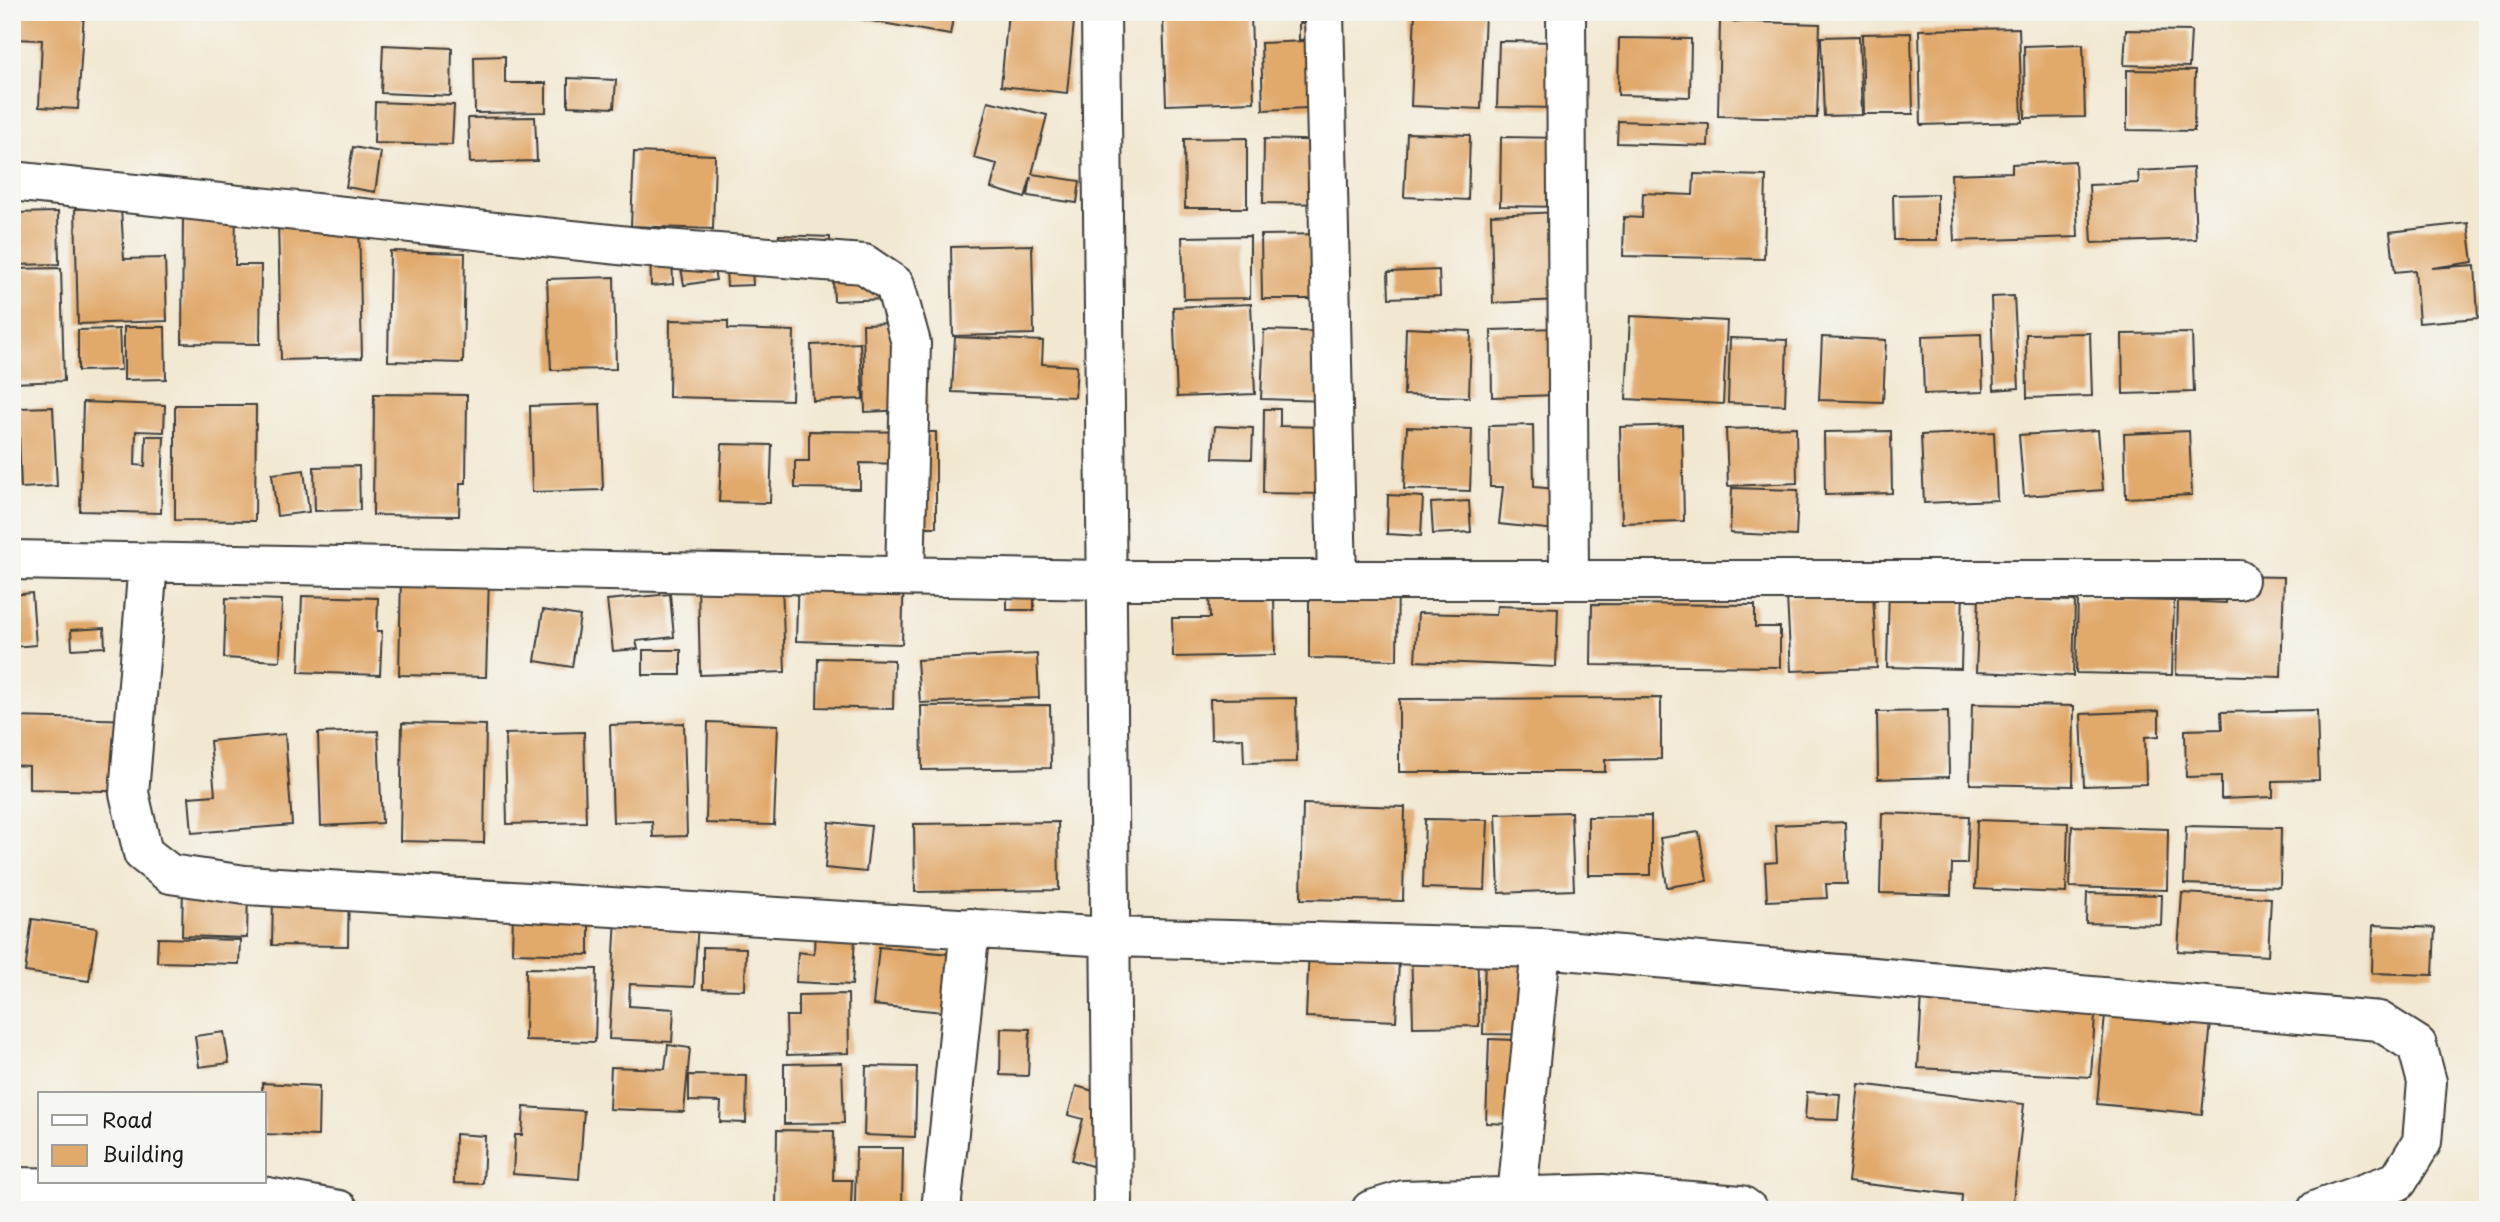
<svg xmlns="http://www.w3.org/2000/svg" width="2500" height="1222" font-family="'Playpen Sans',sans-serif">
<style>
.building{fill:#e1a96a}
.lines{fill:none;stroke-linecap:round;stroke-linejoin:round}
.street-casing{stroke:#3c3b37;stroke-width:42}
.street{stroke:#fff;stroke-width:38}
.rail-casing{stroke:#1c1c1c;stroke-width:8}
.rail{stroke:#f6f6f2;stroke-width:5;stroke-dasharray:16;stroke-linecap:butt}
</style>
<rect width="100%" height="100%" fill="#f6f6f2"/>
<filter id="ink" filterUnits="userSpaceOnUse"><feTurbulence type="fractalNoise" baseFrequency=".0143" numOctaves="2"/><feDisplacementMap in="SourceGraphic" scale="14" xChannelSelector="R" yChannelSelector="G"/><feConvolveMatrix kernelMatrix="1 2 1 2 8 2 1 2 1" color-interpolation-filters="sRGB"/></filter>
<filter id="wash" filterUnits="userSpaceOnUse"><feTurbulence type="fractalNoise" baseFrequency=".00686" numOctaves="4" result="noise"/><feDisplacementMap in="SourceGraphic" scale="28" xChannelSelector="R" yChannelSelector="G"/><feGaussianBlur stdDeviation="1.57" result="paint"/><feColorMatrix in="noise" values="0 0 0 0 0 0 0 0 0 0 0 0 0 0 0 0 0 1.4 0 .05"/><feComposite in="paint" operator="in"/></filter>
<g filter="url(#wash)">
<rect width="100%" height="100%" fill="#f2e8d2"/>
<g id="blocks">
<path class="building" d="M12,12H84L78,109L39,107L42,40L12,39Z
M821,12H954L950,35Z
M1008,12H1075L1067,93L1001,86Z
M1415,12L1485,13L1481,109L1411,106Z
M1251,16L1254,102L1166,105L1163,19Z
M1720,21L1820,24L1817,118L1718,116Z
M1331,22V38L1299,40V23Z
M2019,28L2022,122L1921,125L1919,30Z
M2126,30L2191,31L2189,67L2124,65Z
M1911,33L1913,114H1864L1862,34Z
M1859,36L1862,115L1824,116L1821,37Z
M1619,38L1691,39L1690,97L1618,95Z
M1329,40L1331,107L1263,110L1261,43Z
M1499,41L1558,42L1556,108L1497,107Z
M2083,44L2085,117L2025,118L2024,46Z
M383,45L452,48L451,96L381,93Z
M505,56V83H546V112L475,113L474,57Z
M2127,70L2195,71L2194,131L2127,130Z
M568,78L616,80L614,108L568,106Z
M988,101L1047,115L1032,174L1080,181L1077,203L1028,196L1031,177L1025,198L991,188L997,164L974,158Z
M375,102L454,105L452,145L374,143Z
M535,117L537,161L470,163L468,118Z
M1618,121L1709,124L1708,146L1617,143Z
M1407,133L1470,135L1468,200L1404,197Z
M1501,137L1569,138V207L1500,206Z
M1247,138V208H1185L1184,139Z
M1264,139L1335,141L1334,204L1263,203Z
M353,147L381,152L375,192L346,187Z
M634,152L715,155L713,229L631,226Z
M2075,161L2078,237L1954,241L1951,174L2012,172V164Z
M2193,168L2196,239L2092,243L2089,185L2139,183L2138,171Z
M1694,174L1766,176L1764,259L1623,256L1624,217L1642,218L1643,193L1693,195Z
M1937,194V240H1894L1893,195Z
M121,208L124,259L165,258L167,321L78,324L75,209Z
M58,212L59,264L12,265V213Z
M183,212L236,213L235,265H261L260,344L182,343Z
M1558,212L1561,300L1493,303L1491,215Z
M359,218L362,358L281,360L278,219Z
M2468,223L2473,262L2432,268L2475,265L2478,318L2419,323L2415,270L2395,272L2390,232Z
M1326,234L1327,299H1262L1261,235Z
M779,235L830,237V253L779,251Z
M750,236L753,285L727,286L724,238Z
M1250,236V298L1184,299L1182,237Z
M1032,245L1034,334L953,336L951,247Z
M672,250L673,284L651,286L650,252Z
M390,251L465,253L463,363L388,361Z
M711,256L716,280L684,285L680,262Z
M832,260L887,299L834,301Z
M61,268L64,381L12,383V269Z
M1439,270L1440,296L1389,298L1388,272Z
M614,277L616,369L551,370L547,279Z
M2014,296L2019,388L1994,390L1991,297Z
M1251,304L1255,394L1177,397L1173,307Z
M1630,316L1727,321L1723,404L1626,399Z
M670,320L728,321V329L794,331L792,400L669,397Z
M923,322L927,409L865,412L863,324Z
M124,327H165L166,379L124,380Z
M1406,328L1471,331L1469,397L1404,395Z
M1556,328L1558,395L1492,397L1491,330Z
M119,329L121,370L78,371V330Z
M1264,330L1330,332L1327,401L1261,399Z
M2090,333L2092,396L2027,398L2026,334Z
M2192,333L2194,392L2123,394L2122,334Z
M1981,334L1983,392L1924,394L1922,336Z
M955,337L1043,341L1042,364L1077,366L1075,397L952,392Z
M1822,337L1886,340L1883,402L1819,400Z
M1730,338L1787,340L1785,405L1728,403Z
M860,343L863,399L813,401L811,345Z
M374,394L467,395L466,483H460L459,516L373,515Z
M83,402L165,405L164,432L136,431L135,465L145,466L146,436H164L161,513L80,511Z
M600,404L603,490L532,492L530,406Z
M175,405H256L255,521L175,520Z
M53,407L57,486L21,488L18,408Z
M1264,409H1280V426L1327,427L1326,494L1263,493Z
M1533,425L1534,487L1580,491L1575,532L1499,524L1503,487H1490L1489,426Z
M1682,425L1684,521L1622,523L1620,427Z
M1215,426L1253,428L1252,459L1213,458Z
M1407,427L1472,429L1470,491L1404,489Z
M1796,427L1797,483L1728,486L1726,429Z
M2098,430L2103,490L2024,496L2019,435Z
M809,431L936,432V527H907L908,464L860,463V489L795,488V461H809Z
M1891,431L1892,493L1825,495L1824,432Z
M2189,431L2192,495L2126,498L2124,434Z
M1994,432L1997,500L1924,503L1921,435Z
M722,444L772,445L770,503L719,502Z
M359,466L360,510L315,511L314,467Z
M304,470L309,512L277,516L272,474Z
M1732,488L1798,490L1796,536L1730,533Z
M1388,495L1423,497L1421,536L1387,534Z
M1469,501L1471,532L1433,534L1431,503Z
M798,567L904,570L902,644L796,641Z
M1309,573L1398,574L1397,660L1309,658Z
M401,576L489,578L486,677L399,675Z
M2227,576L2284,577L2281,677L2176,674L2178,601L2226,603Z
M782,580L785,672L700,675L698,583Z
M1889,587L1963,589L1961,669L1887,667Z
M1007,588H1034V610H1007Z
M32,593L36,645L12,647V595Z
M1873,593L1877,668L1791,671L1787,597Z
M670,594L674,637L636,641L638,649L613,651L607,600Z
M1274,595L1275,655L1173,657L1172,618H1210L1209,596Z
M302,596L378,598L377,631H382L380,675L299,672Z
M226,598L282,600L280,661L224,658Z
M1979,598L2075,601L2073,676L1976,672Z
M2078,599L2174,601L2172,675L2076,673Z
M1592,604L1755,605V627H1780V667L1591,665Z
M1497,606L1558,608L1556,667L1415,661L1418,613L1496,615Z
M543,610L580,616L572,667L535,661Z
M104,628L105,647L72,649L71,630Z
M643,650H681V675H643Z
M1037,654L1039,698L920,703L917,660Z
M818,658L894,660L893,709L817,707Z
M1296,698L1297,762L1244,763L1243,738L1211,739L1210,699Z
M1661,698V759L1605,760V772H1399V699Z
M1972,704L2074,706L2073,786L1970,784Z
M1050,705L1051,768L922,770L921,706Z
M2317,710L2319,780L2273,781V797L2221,799V776L2186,777L2185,730L2222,729L2221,712Z
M1948,711L1949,777L1878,779L1877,712Z
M2159,711V736L2145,737L2146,784L2084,786L2081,714Z
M12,717L142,720L141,792L29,789V766L12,765Z
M708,722L778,725L774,825L706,823Z
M402,723L486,725L484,843L400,841Z
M684,723L687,836L653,837L652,821L613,822L610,725Z
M378,731L382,823L321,826L318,733Z
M584,732L586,822L507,824L505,734Z
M285,734L292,825L192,833L189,797L215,795L210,741Z
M1303,804L1405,807L1403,901L1301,899Z
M1571,812L1574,890L1499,893L1496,814Z
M1882,813L1969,816L1967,864H1952L1951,895L1880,893Z
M1651,816V875H1588V817Z
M1425,819L1488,820L1485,890L1423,888Z
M1977,820L2068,823L2066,893L1975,889Z
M829,822L871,826L866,872L825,868Z
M1058,822L1059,890L915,892L914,824Z
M1845,822L1847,884H1826L1827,898L1767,901L1765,863L1777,862L1775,825Z
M2072,826L2168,829L2167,890L2070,887Z
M2186,826L2281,828L2280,887L2184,884Z
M1699,832L1707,881L1667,887L1660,838Z
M349,883L348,946L272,945L273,897Z
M183,886L248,888L247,938L182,936Z
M2087,893L2162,895L2161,925L2086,923Z
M2182,893L2271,898L2268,956L2178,951Z
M617,901L699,905L694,987L630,984L629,1006L674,1009L672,1042L609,1039Z
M513,911L589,913V955L512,953Z
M32,919L97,928L89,981L25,972Z
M815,922L856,924L852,985L796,982L798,952L814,954Z
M1310,924L1399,962L1396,1021L1306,1017Z
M2373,925L2435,928L2433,975L2372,973Z
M158,938L240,940L239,964L157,962Z
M1477,940L1479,1026L1413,1027L1411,942Z
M703,947L746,948L745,990L703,989Z
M879,947L959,955L953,1013L873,1005Z
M1485,952L1552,954L1550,1035L1483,1034Z
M526,968L597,969L595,1042L525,1040Z
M1923,975L2097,985L2091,1077L1918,1068Z
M2214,991L2202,1114L2097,1104L2106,1003Z
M848,994L849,1053L787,1055L786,1016H798V995Z
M1001,1028L1030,1029L1028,1076L1000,1075Z
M224,1032L229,1063L199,1067L195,1036Z
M1489,1039L1544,1041L1541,1125L1486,1123Z
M668,1045L690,1048L684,1112L609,1109L611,1067L665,1069Z
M842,1063L844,1123L784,1124V1064Z
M866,1066L917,1067L915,1137L864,1135Z
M689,1075L747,1076L746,1123L720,1122L721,1102L689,1101Z
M262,1083L319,1086L318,1136L264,1134Z
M1859,1084L2024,1104L2012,1210H1961L1962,1195L1848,1182Z
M1076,1086L1114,1097L1095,1167L1072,1160L1083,1119L1068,1115Z
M1807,1092L1840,1094L1838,1120L1805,1119Z
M524,1107L584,1111L579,1179L513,1174L515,1135H522Z
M777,1130L834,1131L833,1180H852L851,1207L776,1210Z
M455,1134L485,1136L483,1184L454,1183Z
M856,1148H903L902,1208L855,1207Z
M12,1190L54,1191V1210H12Z"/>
</g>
</g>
<g filter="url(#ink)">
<use href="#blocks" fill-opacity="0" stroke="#3c3b37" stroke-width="2"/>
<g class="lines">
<g class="street-casing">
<path id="street" d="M1101,12L1113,1210
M1324,12L1337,580
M1566,12L1569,580
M12,181L638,247L864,264L895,285L911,343L905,576
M12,560L1105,580H2239
M148,563L129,793L143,853L170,874L245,885L1110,937L1541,948L2379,1021L2417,1045L2427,1082L2422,1142L2398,1181L2317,1210
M12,1187L229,1190L339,1210
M1517,1197L1541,948
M941,1210L970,928
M1371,1210L1404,1200L1602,1194L1741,1205L1748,1210"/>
</g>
<use href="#street" class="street"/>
<g class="rail-casing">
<path id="rail" d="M2483,12L2488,31"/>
</g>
<use href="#rail" class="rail"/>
</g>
</g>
<rect width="2500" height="1222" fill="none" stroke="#f6f6f2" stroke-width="42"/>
<rect x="38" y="1092" width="228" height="91" fill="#f6f6f2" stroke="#9f9f9c" stroke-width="2"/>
<rect x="52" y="1115" width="35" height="10" fill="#ffffff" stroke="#9f9f9c" stroke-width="2"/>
<text x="102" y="1128" font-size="21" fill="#1c1c1c">Road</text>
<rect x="52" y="1145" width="35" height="21" fill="#e1a96a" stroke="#9f9f9c" stroke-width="2"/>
<text x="102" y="1162" font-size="21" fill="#1c1c1c">Building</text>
</svg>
